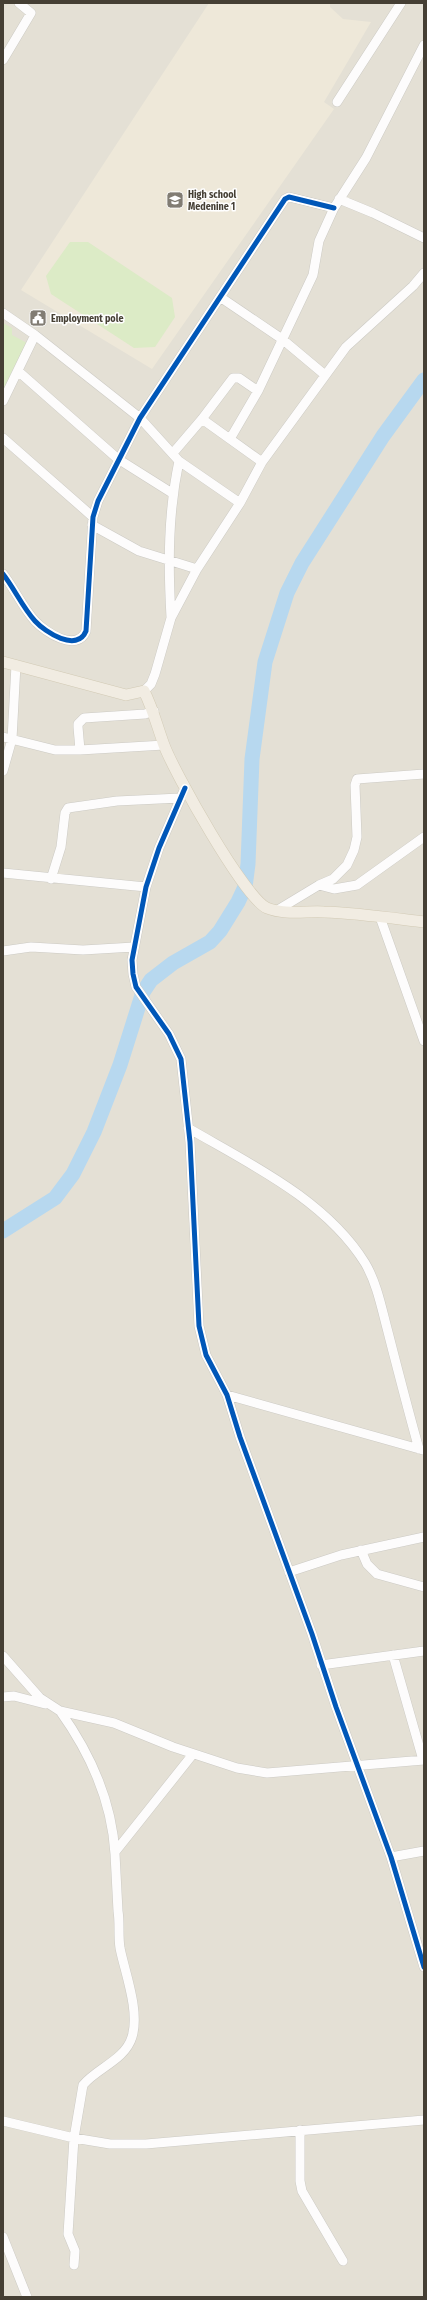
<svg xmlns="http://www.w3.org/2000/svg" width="427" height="2300" font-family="'Fira Sans Condensed',sans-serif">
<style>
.residential{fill:#e4e0d5}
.education{fill:#eee8d9}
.green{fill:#dcebc6}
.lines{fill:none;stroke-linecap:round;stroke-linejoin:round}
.river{stroke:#b7d8ef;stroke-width:15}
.minor-casing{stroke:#cccac4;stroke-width:10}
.major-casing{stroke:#d2cab5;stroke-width:12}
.minor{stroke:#fdfcfc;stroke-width:9}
.major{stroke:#f1ece2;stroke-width:11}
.cycleway-casing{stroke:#fff;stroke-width:8}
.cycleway{stroke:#0057b8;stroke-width:5}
.labels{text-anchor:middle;stroke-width:3;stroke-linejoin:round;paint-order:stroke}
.poi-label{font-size:10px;font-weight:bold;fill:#453f34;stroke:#fff;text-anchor:start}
</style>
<rect width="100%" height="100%" fill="#f0eee8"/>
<path class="residential" d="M3,3H424V2297H3Z"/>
<path class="education" d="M209,3H330V7L343,19L371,22L324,102L334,109L152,369L21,290Z"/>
<path class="green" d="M70,242H88L172,298L175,317L155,347L134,348L51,294L46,276Z
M3,323L12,328V335L29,344L7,388L3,387Z"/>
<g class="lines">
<path class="river" d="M3,1231L55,1198L73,1174L94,1132L120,1065L143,992L151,980L173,963L210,942L220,931L238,902L245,887L248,864L252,759L265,662L287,593L302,563L383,436L424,380"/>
<g class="minor-casing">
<path id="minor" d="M3,60L31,13L19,3
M337,102L401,3
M339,199L373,213L424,238
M220,297L282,339L325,375
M3,313L35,335L140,418L179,461L240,503
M18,371L118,459L172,493
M3,401L35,335
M202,419L262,462
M3,438L93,517
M230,439L258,391L313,275L319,241L334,208L366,158L424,45
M173,453L202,419L233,378H239L258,391
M92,525L139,551L197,569
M3,574C14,588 23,608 35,621C45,632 77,653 86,631L93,517L98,501L140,418L285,199L289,197L334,208
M171,617C168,564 168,513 179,461
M144,691L151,684L155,674L171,618L197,569L240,503L262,462L346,347L413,286L424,273
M3,737L55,750H80L164,745
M80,750L78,727V724L84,718L145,714L154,711
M3,771L12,739L16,665
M185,788L159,848L146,887L132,960L133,974L136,987L169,1034L181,1059L190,1142L199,1326L206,1355L227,1395L240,1437L312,1634L336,1707L391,1857L424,1967
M3,873L146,887
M51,879L61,847L65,813L68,808L117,801L180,798
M319,885L334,889L357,885L424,837
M276,911L319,885L333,879L347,865L354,850L357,837L355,785L357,779L424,774
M380,917L424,1041
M3,951L31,947L83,950L134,947
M188,1128C250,1164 326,1200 365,1263C377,1283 382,1310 388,1332C398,1371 408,1410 419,1449
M227,1395L423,1450
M361,1550L367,1564L377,1574L424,1587
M289,1572L341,1555L424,1537
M393,1655L423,1760
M3,1656L40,1698L60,1711L114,1723L173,1747L237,1768L267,1773L424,1760
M321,1665L424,1651
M3,1697L14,1696L45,1704
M60,1711C90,1753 112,1801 115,1854C116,1873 117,1892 118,1911C120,1923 118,1935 120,1948C125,1973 140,2011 132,2037C125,2060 97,2068 83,2085L74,2138L68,2234L75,2251L74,2265
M115,1852L193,1754
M391,1857L424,1851
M3,2121L74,2138L110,2144H146L424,2120
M300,2130V2181L302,2191L343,2261
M3,2237L27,2297"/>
</g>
<g class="major-casing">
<path id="major" d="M3,662L126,695L144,691C153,709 157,726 164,745C174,772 245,899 267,908C284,915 306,911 324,912C357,913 391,918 424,922"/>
</g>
<use href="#minor" class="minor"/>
<use href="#major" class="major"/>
<g class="cycleway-casing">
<path id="cycleway" d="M3,574C14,588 23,608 35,621C45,632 77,653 86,631L93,517L98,501L140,418L285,199L289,197L334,208
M185,788L159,848L146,887L132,960L133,974L136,987L169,1034L181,1059L190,1142L199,1326L206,1355L227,1395L240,1437L312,1634L336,1707L391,1857L424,1967"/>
</g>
<use href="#cycleway" class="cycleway"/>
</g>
<defs>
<g id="school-square" transform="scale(0.9)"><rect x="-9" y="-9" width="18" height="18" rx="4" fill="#817c73" stroke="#fff"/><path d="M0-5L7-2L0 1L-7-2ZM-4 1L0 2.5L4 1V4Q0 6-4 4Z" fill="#fff"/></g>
<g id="civic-square" transform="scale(0.9)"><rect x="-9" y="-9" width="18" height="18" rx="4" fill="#817c73" stroke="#fff"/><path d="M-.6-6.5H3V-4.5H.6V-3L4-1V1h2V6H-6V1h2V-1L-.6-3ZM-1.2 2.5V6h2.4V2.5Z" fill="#fff"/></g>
</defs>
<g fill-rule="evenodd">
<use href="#school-square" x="175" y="200"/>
<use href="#civic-square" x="38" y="318"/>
</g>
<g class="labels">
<g class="poi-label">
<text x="188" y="198">High school<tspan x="188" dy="12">Medenine 1</tspan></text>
<text x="51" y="322">Employment pole</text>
</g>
</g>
<rect width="427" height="2300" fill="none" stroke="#453f34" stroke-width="8"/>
</svg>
